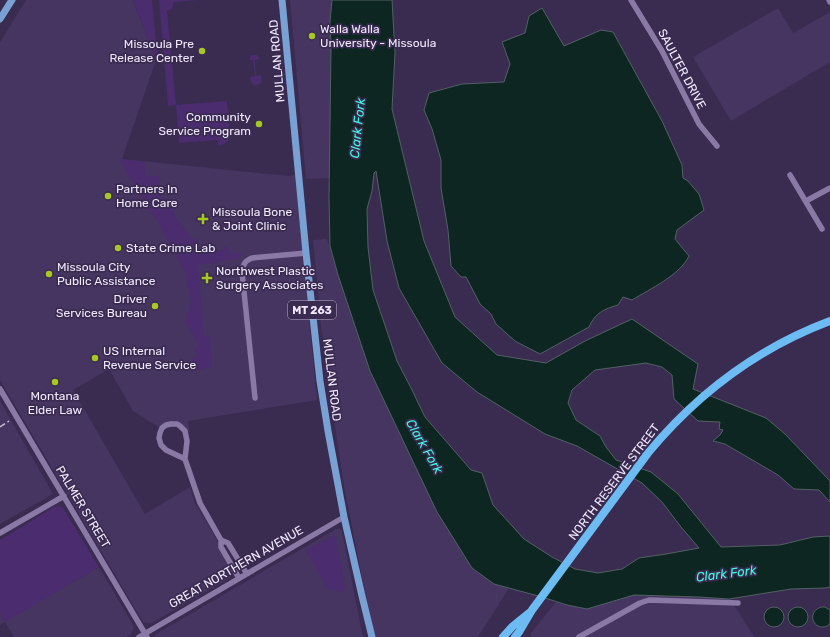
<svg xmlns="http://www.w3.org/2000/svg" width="830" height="637" font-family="Rubik,sans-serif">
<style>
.built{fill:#463560}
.green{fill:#4a2c6f}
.water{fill:#0e2622;stroke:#526164;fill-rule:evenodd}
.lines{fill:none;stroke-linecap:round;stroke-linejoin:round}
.minor{stroke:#8a79a5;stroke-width:5.5}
.major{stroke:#79a1d4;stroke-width:7}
.highway{stroke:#6dbbf3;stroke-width:8}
.rail{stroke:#c4bbd4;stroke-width:1.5;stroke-dasharray:6 3;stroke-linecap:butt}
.poi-dot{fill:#a6c821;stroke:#3a2b51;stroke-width:1.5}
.labels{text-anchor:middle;stroke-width:3.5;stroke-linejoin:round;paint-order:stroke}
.shield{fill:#3a2b51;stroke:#bab1ca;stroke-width:1}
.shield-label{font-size:11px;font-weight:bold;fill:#f1eafe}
.poi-label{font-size:12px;fill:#f1eafe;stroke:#3a2b51;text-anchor:start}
.street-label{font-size:12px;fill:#f1eafe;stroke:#3a2b51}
.water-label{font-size:13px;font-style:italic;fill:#3dfae1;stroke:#3a2b51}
</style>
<rect width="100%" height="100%" fill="#3a2b51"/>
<path class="built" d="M26,0H133L156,60L122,159L288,176L295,175L317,400L188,421L190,433L181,424L160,428L133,411L109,369L73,390L145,514L190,487L195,503L217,540L218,544L231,569L232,574L231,577L152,623H147L143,622L0,380V42Z
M290,0H332L330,22L331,49L330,178L306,179Z
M778,8L793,33L830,12V62L731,121L693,57Z
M327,239L338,275L370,371L437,512L494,584L509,588L478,637H375L370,616L345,492L332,406L321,326L313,240Z
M0,401L53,494L0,524Z
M336,529H340L342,531L363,637H154L156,634Z
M99,567L133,625V630L131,634L126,637H14L5,622L0,625V613L5,621Z
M634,595L699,597L729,599L731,600L754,637H531L530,634L556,602L567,605L587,609Z"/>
<path class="green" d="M133,0H152L158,60H156Z
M159,0H199L174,2L172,9L167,11L176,105L227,101L230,135L228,141L224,144L218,145V140H215L179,143L176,105L168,106Z
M254,55H257L260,59L255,60L256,76L261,75L262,81L260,84L254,86C252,83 250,81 250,77L255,76L253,60H249L250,56Z
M122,159L145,162V176H159L160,197H164L165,208L173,207L175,216L192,239H197L199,252L223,250L225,246L229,248L230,253H240L242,255L238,259L219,261V262L198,265L204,336H210L212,367L196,370L191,359L198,355L195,348L199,346L186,322L191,302L185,270L152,212L151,211L145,209L144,208L147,206L120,160Z
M59,506L63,508L99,567L5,622L0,613V540L54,507Z
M335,535L345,586L343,592L327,588L306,550Z"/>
<path class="water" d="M332,0H392L395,53L392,109L424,241L455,317L497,355L546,363L585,341L632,319L698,364L693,389L766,418L785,434L830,481V502L819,490L794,489L778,475L725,444L713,441L720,435L723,430L719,429L720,422L698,421L674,399L672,375L662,367L646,363L595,370L572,390L568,403L576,420L600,436L606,447L616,460L651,472L678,494L721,547L780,545L813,537L830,536V587L825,588L791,589L729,599L699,597L634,595L587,609L567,605L542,597L494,584L472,568L437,512L370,371L338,275L330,246L329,198L331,49L330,22ZM376,171L387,241L399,288L442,363L477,392L545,434L577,446L642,483L662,502L681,527L699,548L666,554L639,558L622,569L598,573L575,569L552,557L524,539L493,505L482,473L471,470L425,417L411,388L397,361L373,290L368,247L367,209L372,191L374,173Z
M542,8L564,46L601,30L613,32L662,121L682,165L683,178L688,181L699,194L704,210L677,230L675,239L689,256C680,275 650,289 632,300L623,297L618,305C604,309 595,313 589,327L540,354L515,341L496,324L491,314L480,304L466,277H461L451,266L448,230L441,188V160L432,129L424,110L429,93L462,84L504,82L510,64L502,42L525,33L529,16Z
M788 617a10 10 0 1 1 20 0a10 10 0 1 1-20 0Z
M764 617a10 10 0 1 1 20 0a10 10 0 1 1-20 0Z
M821,607H825L830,610V624C816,635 804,613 821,607Z"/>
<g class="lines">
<path class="minor" d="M631,0L662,51L699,124L717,146
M829,0L830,2
M790,175L822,229
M806,201L830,188
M0,389L147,637
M255,398L242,272C243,264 245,261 252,258L306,253
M185,459L166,450L161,445L159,438L160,433L162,428L166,425L171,424H177L180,426L185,431L187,441L185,459L200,503L221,540V547L239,578
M0,533L64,496
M221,540L228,543L247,574
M139,637L344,517
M579,637L640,603L649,600L738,603"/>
<path class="major" d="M282,0L306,253L320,381L328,431L344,517L362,596L372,637
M0,19L12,0"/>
<path class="highway" d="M503,637L513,626L529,613
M515,637L519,632L532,610L648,453C697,394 758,348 830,321"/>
<path class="rail" d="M0,427L9,421"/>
</g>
<g class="poi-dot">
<circle cx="312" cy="36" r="4"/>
<circle cx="202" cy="51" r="4"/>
<circle cx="259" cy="124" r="4"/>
<circle cx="108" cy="196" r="4"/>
<path d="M201 213h4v4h4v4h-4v4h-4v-4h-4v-4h4z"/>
<circle cx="118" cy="248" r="4"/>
<circle cx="49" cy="274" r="4"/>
<path d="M205 272h4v4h4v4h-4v4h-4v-4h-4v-4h4z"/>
<circle cx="155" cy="306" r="4"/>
<circle cx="95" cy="358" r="4"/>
<circle cx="55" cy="382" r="4"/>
</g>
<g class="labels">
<rect class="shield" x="288" y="301" width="48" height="18" rx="3"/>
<g class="shield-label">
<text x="312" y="314">MT 263</text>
</g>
<g class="poi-label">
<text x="320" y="33">Walla Walla<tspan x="320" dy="14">University - Missoula</tspan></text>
<text x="194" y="48" text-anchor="end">Missoula Pre<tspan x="194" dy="14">Release Center</tspan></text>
<text x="251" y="121" text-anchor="end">Community<tspan x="251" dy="14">Service Program</tspan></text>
<text x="116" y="193">Partners In<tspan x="116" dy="14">Home Care</tspan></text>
<text x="212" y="216">Missoula Bone<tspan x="212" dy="14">&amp; Joint Clinic</tspan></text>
<text x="126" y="252">State Crime Lab</text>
<text x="57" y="271">Missoula City<tspan x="57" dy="14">Public Assistance</tspan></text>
<text x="216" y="275">Northwest Plastic<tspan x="216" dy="14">Surgery Associates</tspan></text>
<text x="147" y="303" text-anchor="end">Driver<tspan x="147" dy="14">Services Bureau</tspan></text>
<text x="103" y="355">US Internal<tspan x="103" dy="14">Revenue Service</tspan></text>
<text x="55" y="400" text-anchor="middle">Montana<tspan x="55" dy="14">Elder Law</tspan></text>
</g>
<g class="street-label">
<text transform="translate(277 61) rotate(-95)" y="4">MULLAN ROAD</text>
<text transform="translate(682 69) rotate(62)" y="4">SAULTER DRIVE</text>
<text transform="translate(332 380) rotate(83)" y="4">MULLAN ROAD</text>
<text transform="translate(614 482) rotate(-53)" y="4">NORTH RESERVE STREET</text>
<text transform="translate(83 507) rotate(59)" y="4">PALMER STREET</text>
<text transform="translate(236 567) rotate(-30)" y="4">GREAT NORTHERN AVENUE</text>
</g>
<g class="water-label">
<text transform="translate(357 128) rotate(-84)" y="5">Clark Fork</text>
<text transform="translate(425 446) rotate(60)" y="5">Clark Fork</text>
<text transform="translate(726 573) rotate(-7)" y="5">Clark Fork</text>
</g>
</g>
</svg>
